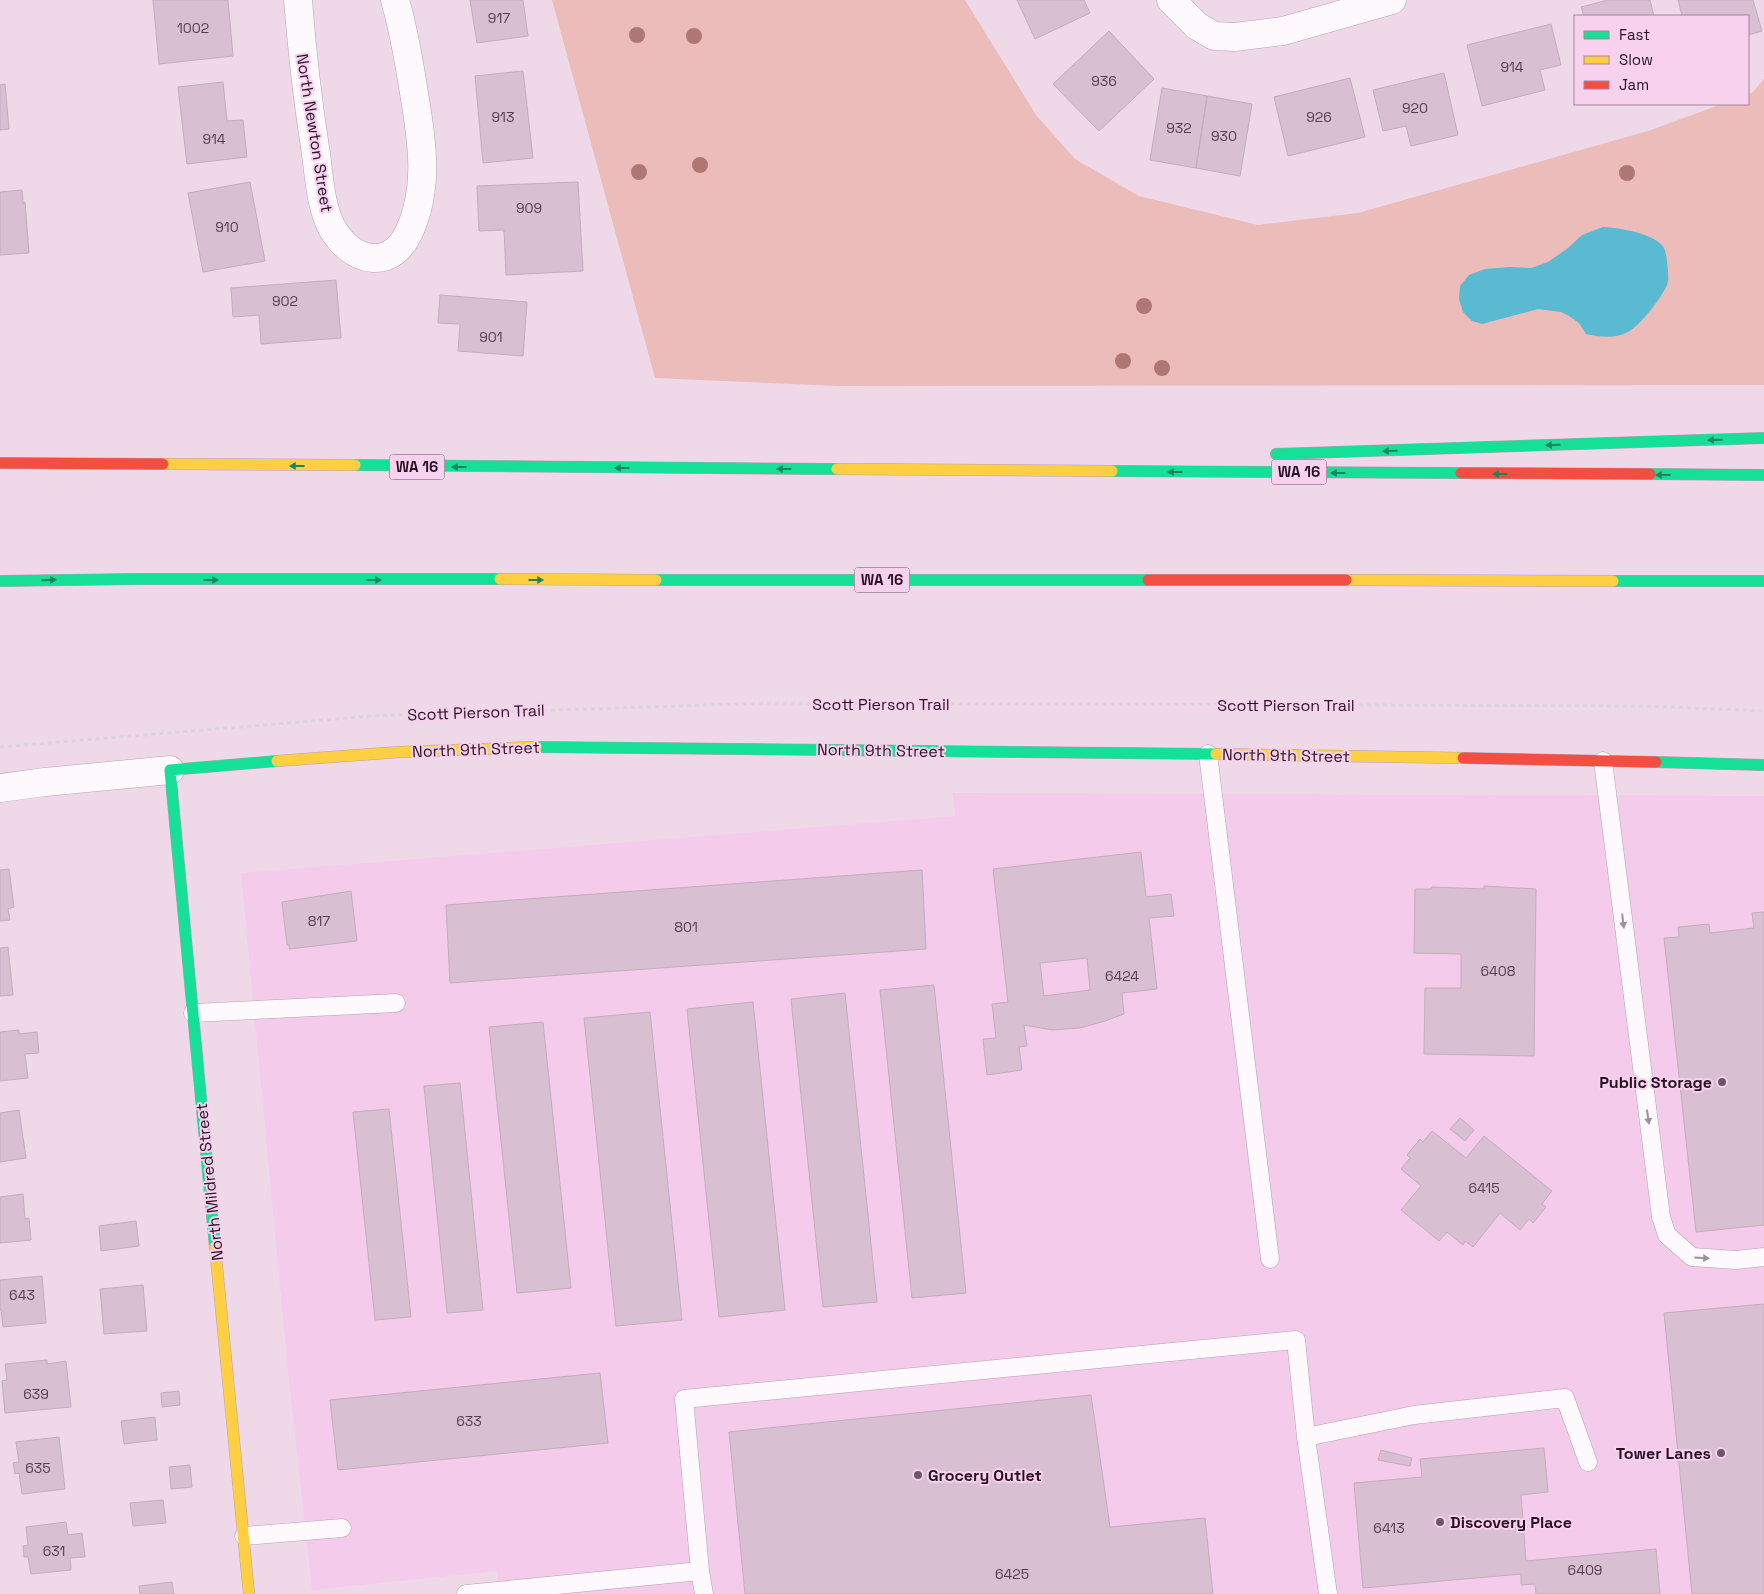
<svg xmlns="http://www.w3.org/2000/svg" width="1764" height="1594" font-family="'Space Grotesk',sans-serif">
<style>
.built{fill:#f4cbea}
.green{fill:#ebbcba}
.water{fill:#59bad2}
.building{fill:#d8bfd2;stroke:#c2adbd;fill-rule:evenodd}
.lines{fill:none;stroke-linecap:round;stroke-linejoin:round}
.lane-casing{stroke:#b5a1b0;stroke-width:19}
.street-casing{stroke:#b5a1b0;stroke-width:29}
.fast-casing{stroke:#b5a1b0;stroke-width:12}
.slow-casing{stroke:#b5a1b0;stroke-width:12}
.jam-casing{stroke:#b5a1b0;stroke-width:12}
.path{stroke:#dbd4d9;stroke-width:3;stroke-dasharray:4 4;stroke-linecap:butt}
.lane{stroke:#fdf9fc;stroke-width:18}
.street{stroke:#fdf9fc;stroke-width:28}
.fast{stroke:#16e098;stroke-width:11}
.slow{stroke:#ffcf43;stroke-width:11}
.jam{stroke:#f24e42;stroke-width:11}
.tree{fill:#ae7773}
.oneway{fill:#1e8363}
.oneway2{fill:#9d919a}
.poi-dot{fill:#6e5768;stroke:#f7d1ee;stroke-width:2}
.labels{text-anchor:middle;stroke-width:4;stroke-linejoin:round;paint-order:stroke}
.number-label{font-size:14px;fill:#553e50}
.shield{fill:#f7d1ee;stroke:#664b60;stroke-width:1}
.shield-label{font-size:15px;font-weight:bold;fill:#281123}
.street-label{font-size:16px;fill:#281123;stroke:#f7d1ee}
.poi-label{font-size:16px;font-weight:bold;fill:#281123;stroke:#f7d1ee;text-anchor:end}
</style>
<rect width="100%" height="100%" fill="#efd9e9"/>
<path class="built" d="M953,793L1764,796V1594H500L497,1571L312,1590L288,1371L241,873L955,816Z"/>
<path class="green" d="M552,0H965L1036,115L1075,159L1139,196L1258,225L1358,213L1648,131L1722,104H1748V94L1752,93L1764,79V385L839,386L655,378Z"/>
<path class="water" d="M1603,227C1619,228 1655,233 1664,248C1667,254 1669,276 1668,282C1664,295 1640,326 1628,332C1615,339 1600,337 1586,334L1579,323L1569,316L1561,312L1538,309L1482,324L1472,321L1463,312L1459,299L1460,286L1469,275L1485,269L1510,267L1531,268L1548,262L1568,248L1582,235Z"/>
<path class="building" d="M153,0H228L233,56L159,64Z
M470,0H523L528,36L477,43Z
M1017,0H1084L1090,13L1035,39Z
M1608,0H1650L1654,16H1584L1581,7Z
M1678,0H1753L1762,31L1748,35V16H1682Z
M1551,24L1561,65L1540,70L1545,90L1482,106L1467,45Z
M1109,31L1154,79L1099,131L1053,84Z
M523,71L533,158L483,163L475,76Z
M1444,73L1458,135L1411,146L1406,126L1383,131L1373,90Z
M1350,78L1365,137L1288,156L1274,97Z
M223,82L227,121L243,120L247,157L187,164L178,87Z
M5,84L9,129L0,130V85Z
M1162,88L1207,96L1196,168L1150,160Z
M1207,96L1252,104L1240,176L1196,168Z
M250,182L265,261L203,272L188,193Z
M578,182L583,271L506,275L504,230L479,231L477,186Z
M22,190L23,203L25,202L29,253L0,255V192Z
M336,280L341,338L261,344L259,315L233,317L231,288Z
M440,295L527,302L523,356L458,351L460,324L438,323Z
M1141,852L1146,897L1171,894L1174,916L1149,918L1157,989L1122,993L1124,1014L1105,1021L1080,1028L1052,1030L1024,1025L1027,1046L1019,1047L1022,1070L987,1075L983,1039L996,1038L992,1004L1008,1002L993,869ZM1087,958L1090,990L1044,996L1040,963Z
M9,869L14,907L8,909L10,920L0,921V870Z
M922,870L926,949L450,983L446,905Z
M1484,886L1536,889L1534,1056L1424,1054L1425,988H1461V954L1414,953L1415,889H1431L1432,887L1484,889Z
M351,891L357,941L289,949V944L287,945L282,902Z
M1764,912V1225L1696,1232L1664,938L1679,937L1678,927L1709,924L1710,933L1754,928L1752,913Z
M8,947L13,995L0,996V948Z
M934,985L966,1293L912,1298L880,990Z
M845,993L877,1302L823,1307L791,999Z
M753,1002L785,1310L719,1317L687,1009Z
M650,1012L682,1320L616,1326L584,1018Z
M543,1022L571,1288L517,1293L489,1027Z
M19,1030V1034L37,1032L39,1053L25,1054L28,1078L0,1081V1032Z
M460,1083L483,1310L447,1313L424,1086Z
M389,1109L411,1317L375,1320L353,1112Z
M19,1110L26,1158L0,1162V1113Z
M1460,1118L1474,1130L1465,1141L1450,1129Z
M1432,1131L1466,1158L1484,1136L1552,1191L1542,1204L1546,1207L1533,1223L1529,1219L1520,1230L1500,1213L1473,1247L1465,1241L1463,1245L1447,1232L1439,1241L1401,1210L1421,1186L1401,1169L1410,1158L1407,1155L1420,1139L1423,1142Z
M23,1194L25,1219L29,1218L31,1240L0,1243V1197Z
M136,1221L139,1246L101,1251L99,1226Z
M42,1276L46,1323L3,1327L1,1310H0V1280Z
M143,1285L147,1331L104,1334L100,1289Z
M1764,1304V1594H1692L1664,1313Z
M47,1360V1364L66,1361L71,1407L5,1413L2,1381L7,1380L5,1364Z
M600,1373L608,1443L338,1470L330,1400Z
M179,1391L180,1405L162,1407L161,1393Z
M1091,1395L1110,1527L1205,1518L1213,1594H745L729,1432Z
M155,1417L157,1440L124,1444L121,1421Z
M59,1437L65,1489L22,1494L19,1473L15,1474L13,1463L19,1462L16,1442Z
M1544,1448L1548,1492L1521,1495L1526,1561L1656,1549L1660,1594H1536L1535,1584L1521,1585V1574L1363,1588L1354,1483L1422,1477L1420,1459Z
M1381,1450L1412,1458L1410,1466L1378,1460Z
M190,1465L192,1487L171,1489L169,1467Z
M163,1500L166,1523L133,1526L130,1503Z
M66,1522L68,1535L82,1533L85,1557L70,1558L71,1570L31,1574L28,1557H24L23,1546L28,1545L26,1527Z
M172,1582L174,1594H140L139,1586Z"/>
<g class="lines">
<g class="lane-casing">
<path id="lane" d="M1208,754L1270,1259
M1603,761L1661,1217L1667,1235L1692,1257L1736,1260L1764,1257
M193,1013L396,1003
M1306,1437L1414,1415L1565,1398L1588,1462
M244,1536L342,1528
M466,1594L700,1571
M704,1594L700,1571L684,1399L1296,1340L1306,1437L1328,1594"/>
</g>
<g class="street-casing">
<path id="street" d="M298,0C302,52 308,103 316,154C319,178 321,207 332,228C341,243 355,257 373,258C390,259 401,248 408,234C430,189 422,140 414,93C409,61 404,31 395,0
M1171,0L1197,26L1214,36L1235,37L1283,31L1392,0
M0,788L45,782L170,770"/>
</g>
<g class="fast-casing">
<path id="fast" d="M1276,454L1764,438
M355,465L837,469
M1112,471L1461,473
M1650,474L1764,475
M656,580H1148
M0,581L137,579H500
M1613,581H1764
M536,747L1216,754
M1656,762L1764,765
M215,1247L170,770L277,761"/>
</g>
<g class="slow-casing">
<path id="slow" d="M163,464L355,465
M837,469L1112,471
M500,579L656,580
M1346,580L1613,581
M1216,754L1463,758
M277,761L399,752L536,747
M215,1247L249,1594"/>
</g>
<g class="jam-casing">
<path id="jam" d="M0,463L163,464
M1461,473L1650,474
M1148,580H1346
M1463,758L1656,762"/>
</g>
<path class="path" d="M0,747L371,716L769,703L1644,706L1764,711"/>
<use href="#lane" class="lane"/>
<use href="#street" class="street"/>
<use href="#fast" class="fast"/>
<use href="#slow" class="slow"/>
<use href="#jam" class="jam"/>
</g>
<g class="tree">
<circle cx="637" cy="35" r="8"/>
<circle cx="694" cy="36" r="8"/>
<circle cx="700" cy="165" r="8"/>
<circle cx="639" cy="172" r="8"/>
<circle cx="1627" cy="173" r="8"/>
<circle cx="1144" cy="306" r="8"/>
<circle cx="1123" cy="361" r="8"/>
<circle cx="1162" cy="368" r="8"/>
</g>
<defs><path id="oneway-solid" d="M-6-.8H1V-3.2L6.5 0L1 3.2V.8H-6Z" transform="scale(1.25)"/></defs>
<g class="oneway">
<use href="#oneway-solid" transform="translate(1715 440) rotate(178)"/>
<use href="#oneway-solid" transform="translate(1553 445) rotate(178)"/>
<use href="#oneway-solid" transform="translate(1390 451) rotate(178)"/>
<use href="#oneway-solid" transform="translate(297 466) rotate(-180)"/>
<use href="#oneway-solid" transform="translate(459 467) rotate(-180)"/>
<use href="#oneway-solid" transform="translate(622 468) rotate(-180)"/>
<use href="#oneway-solid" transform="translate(784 469) rotate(-180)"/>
<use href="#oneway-solid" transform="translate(1175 472) rotate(-180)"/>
<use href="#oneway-solid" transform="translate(1338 473) rotate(-180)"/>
<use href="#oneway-solid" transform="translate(1500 474) rotate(-180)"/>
<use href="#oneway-solid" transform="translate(1663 475) rotate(-180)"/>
<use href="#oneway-solid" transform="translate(49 580) rotate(-1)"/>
<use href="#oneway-solid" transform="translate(211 580)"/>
<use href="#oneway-solid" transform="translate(374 580)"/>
<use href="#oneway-solid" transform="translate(536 580)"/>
</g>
<g class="oneway2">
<use href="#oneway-solid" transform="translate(1623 921) rotate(83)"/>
<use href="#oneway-solid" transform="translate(1648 1117) rotate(82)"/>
<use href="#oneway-solid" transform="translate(1702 1258) rotate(3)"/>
</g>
<g class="poi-dot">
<circle cx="1722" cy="1082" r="5"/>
<circle cx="1721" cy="1453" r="5"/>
<circle cx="918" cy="1475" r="5"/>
<circle cx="1440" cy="1522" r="5"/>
</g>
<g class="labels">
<g class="number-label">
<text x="499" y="23">917</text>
<text x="193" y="33">1002</text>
<text x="1512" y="72">914</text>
<text x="1104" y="86">936</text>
<text x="1415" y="113">920</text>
<text x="503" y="122">913</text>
<text x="1319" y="122">926</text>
<text x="1179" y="133">932</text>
<text x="1224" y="141">930</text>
<text x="214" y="144">914</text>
<text x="529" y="213">909</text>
<text x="227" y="232">910</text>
<text x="285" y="306">902</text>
<text x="491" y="342">901</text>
<text x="319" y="926">817</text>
<text x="686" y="932">801</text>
<text x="1498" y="976">6408</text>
<text x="1122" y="981">6424</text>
<text x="1484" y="1193">6415</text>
<text x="22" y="1300">643</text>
<text x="36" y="1399">639</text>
<text x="469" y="1426">633</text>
<text x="38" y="1473">635</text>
<text x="1389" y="1533">6413</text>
<text x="54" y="1556">631</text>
<text x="1585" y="1575">6409</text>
<text x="1012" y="1579">6425</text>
</g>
<g class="shield">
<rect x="389.5" y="454.5" width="55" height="25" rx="4"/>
<rect x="1271.5" y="459.5" width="55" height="25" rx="4"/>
<rect x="854.5" y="567.5" width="55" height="25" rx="4"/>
</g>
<g class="shield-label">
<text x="417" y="472">WA 16</text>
<text x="1299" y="477">WA 16</text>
<text x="882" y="585">WA 16</text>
</g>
<g class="street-label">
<text transform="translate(315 133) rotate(81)" y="6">North Newton Street</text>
<text x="881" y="710">Scott Pierson Trail</text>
<text x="1286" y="711">Scott Pierson Trail</text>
<text transform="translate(476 712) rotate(-2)" y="6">Scott Pierson Trail</text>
<text transform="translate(476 749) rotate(-2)" y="6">North 9th Street</text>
<text transform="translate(881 750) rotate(1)" y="6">North 9th Street</text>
<text transform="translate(1286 755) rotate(1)" y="6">North 9th Street</text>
<text transform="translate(209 1182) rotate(-96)" y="6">North Mildred Street</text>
</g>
<g class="poi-label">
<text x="1712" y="1088">Public Storage</text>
<text x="1711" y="1459">Tower Lanes</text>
<text x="928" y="1481" text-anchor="start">Grocery Outlet</text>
<text x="1450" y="1528" text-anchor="start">Discovery Place</text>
</g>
</g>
<rect x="1574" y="15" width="175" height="90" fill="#f7d1ee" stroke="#a4849d"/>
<rect x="1584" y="31" width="25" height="8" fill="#16e098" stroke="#a4849d"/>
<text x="1619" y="40" font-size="15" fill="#281123">Fast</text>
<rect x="1584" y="56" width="25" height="8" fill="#ffcf43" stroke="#a4849d"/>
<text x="1619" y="65" font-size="15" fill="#281123">Slow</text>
<rect x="1584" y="81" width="25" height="8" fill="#f24e42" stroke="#a4849d"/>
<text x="1619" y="90" font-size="15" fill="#281123">Jam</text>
</svg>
